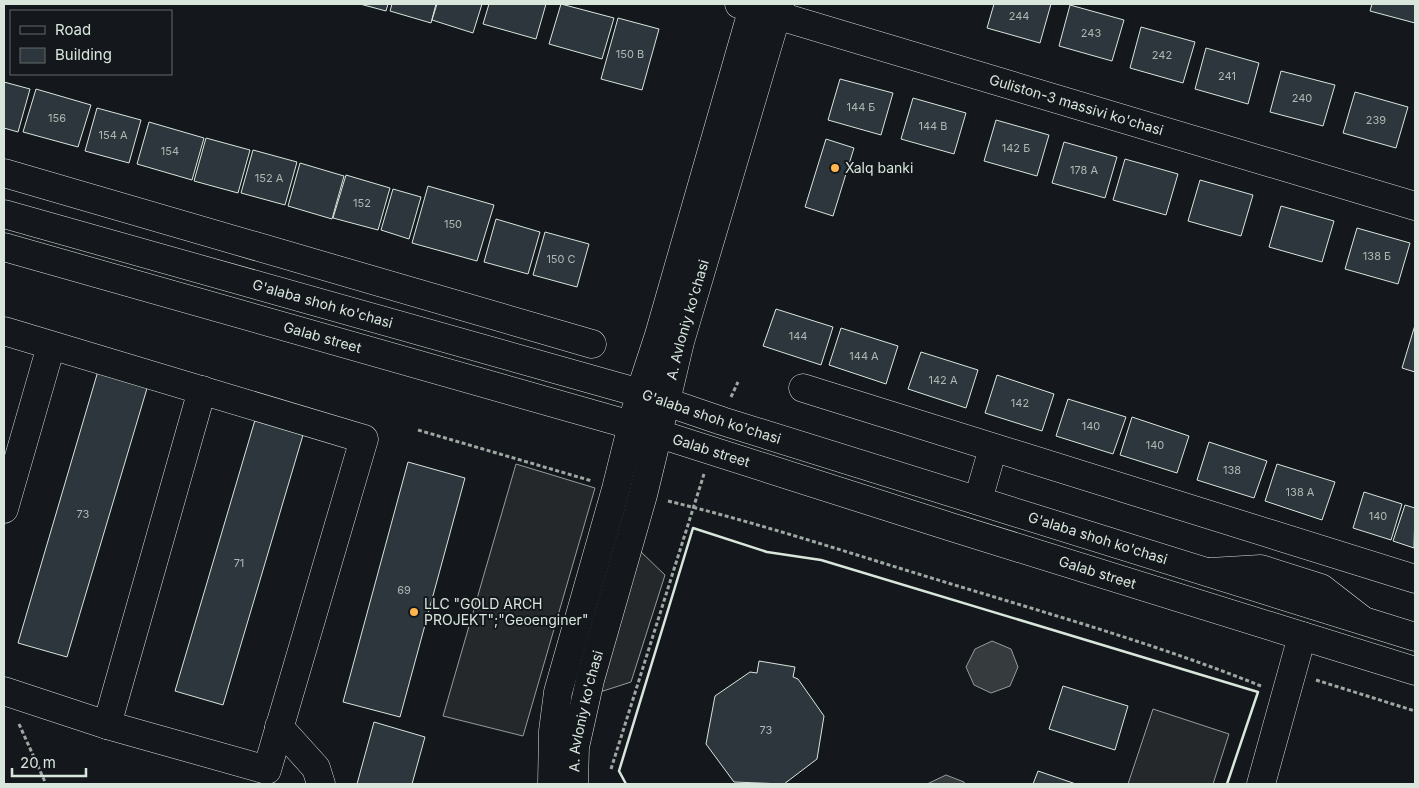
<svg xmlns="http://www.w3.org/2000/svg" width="1419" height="788" font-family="Inter,sans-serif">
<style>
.parking{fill:#24282b;stroke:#939e99}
.water{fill:#363b3e;stroke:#939e99}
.building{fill:#2c363c;stroke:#d8e6dc}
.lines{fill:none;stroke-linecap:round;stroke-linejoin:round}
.minor-casing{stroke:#d8e6dc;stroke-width:29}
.major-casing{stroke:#d8e6dc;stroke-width:29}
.path{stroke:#9da8a2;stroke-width:3;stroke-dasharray:4 2.5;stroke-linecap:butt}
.minor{stroke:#14181c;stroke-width:28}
.major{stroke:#14181c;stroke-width:28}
.wall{stroke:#d8e6dc;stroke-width:2.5}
.poi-dot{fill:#ffb74d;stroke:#14181c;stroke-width:2}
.labels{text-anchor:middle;stroke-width:4;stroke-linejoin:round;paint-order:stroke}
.number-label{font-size:11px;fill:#adbab4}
.street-label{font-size:14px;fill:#d8e6dc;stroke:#14181c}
.poi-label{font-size:14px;fill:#d8e6dc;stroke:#14181c;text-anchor:start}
</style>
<rect width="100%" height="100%" fill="#14181c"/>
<path class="parking" d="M516,464L595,488L523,736L443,716Z
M640,551L665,575L631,682L600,692Z
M1153,709L1229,734L1213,784H1128Z"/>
<path class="water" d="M992,641L1011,649L1018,667L1010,686L991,693L974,685L966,667L975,649Z
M946,775L964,782L965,784H927Z"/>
<path class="building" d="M360,4H388L386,11Z
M392,4H436L431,23L390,11Z
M437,4H482L473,33L432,20Z
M489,4H546L536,39L483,24Z
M561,4L614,18L602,59L549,44Z
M994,4H1051L1040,43L987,28Z
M1372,4H1415V23L1370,11Z
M1070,5L1124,20L1112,61L1059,46Z
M618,18L659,29L642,90L601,79Z
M1141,27L1195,42L1183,83L1130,68Z
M1206,48L1259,63L1248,104L1195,89Z
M1281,71L1335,85L1323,126L1270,112Z
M840,79L893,93L881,135L828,120Z
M4,82L30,89L18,132L4,128Z
M36,89L91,105L78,147L23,132Z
M1355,92L1408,107L1396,148L1343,133Z
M913,98L966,113L954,154L901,139Z
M97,108L141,120L129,163L85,151Z
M996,120L1049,135L1037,176L984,161Z
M149,122L204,138L192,180L137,164Z
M206,138L250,150L238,193L194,181Z
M826,139L854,148L833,216L805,207Z
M1064,142L1117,157L1105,198L1052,183Z
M253,150L297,162L285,205L241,193Z
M1125,159L1178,174L1166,215L1113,200Z
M300,163L344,176L332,219L288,206Z
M346,175L390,188L378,230L333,218Z
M1200,180L1253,195L1241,236L1188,221Z
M428,186L494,205L477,261L412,243Z
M393,189L421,197L409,239L381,230Z
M1281,206L1334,221L1322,262L1269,247Z
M496,219L540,232L528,274L484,262Z
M1357,228L1410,243L1398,284L1345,269Z
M545,232L589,244L577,287L533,275Z
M776,309L833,327L821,365L763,346Z
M1415,325V372L1402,368Z
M841,328L898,346L886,384L829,365Z
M921,352L978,370L966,408L908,389Z
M98,371L148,385L67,657L18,643Z
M997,375L1054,394L1042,431L985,413Z
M1068,399L1126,417L1113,454L1056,436Z
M1132,417L1189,436L1177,473L1120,455Z
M255,420L303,435L223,705L175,691Z
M1209,442L1267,461L1254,498L1197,480Z
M408,462L465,478L400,717L343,702Z
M1277,464L1335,482L1322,520L1265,501Z
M1364,492L1402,504L1391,540L1353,528Z
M1405,505L1415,508L1414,548L1393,541Z
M759,661L795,667L793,677L798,679L824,716L817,759L784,784L734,782L706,744L715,696L750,672L757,673Z
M1063,686L1128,706L1115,750L1049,729Z
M374,722L425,737L412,784H357Z
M1038,771L1076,784H1033Z"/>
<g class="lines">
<g class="minor-casing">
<g id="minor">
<path id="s1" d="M739,4L1415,206"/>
<path d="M4,173L592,344"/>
<path d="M4,331L364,439L267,770L107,725L4,691"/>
<path d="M803,388L1415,579"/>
<path d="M640,393L659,335L754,4"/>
<path id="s2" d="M666,401L680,342L780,4"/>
<path d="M978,500L993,448"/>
<path d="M4,509L51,346"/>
<path d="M1210,572L1261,569L1321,588L1361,619"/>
<path d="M107,725L202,390"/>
<path d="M279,727L316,768L321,784"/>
<path d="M1261,784L1302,636"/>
</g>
</g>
<g class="major-casing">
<g id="major">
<path id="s3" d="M4,214L640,393L722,421L1415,637"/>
<path id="s4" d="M4,247L631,425L951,527L1415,671"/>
<path d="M552,784L553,731L558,692L616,489L636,409"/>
<path id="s5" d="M574,784L575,747L590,680L643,495L662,417"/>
</g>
</g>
<path class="path" d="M731,397L738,382
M418,430L592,481
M668,501C763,524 855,555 948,583C1053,615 1159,645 1261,686
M1316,680L1415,711
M19,724L46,784
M611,769L704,474"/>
<use href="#minor" class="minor"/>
<use href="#major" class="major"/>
<path class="wall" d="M626,784L619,771L693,528L767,552L821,560L1258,692L1227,784"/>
</g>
<g class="poi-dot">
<circle cx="835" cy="168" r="5"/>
<circle cx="414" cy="612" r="5"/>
</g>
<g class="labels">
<g class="number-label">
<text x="1019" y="20">244</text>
<text x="1091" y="37">243</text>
<text x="630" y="58">150 В</text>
<text x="1162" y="59">242</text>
<text x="1227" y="80">241</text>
<text x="1302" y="102">240</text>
<text x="861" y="111">144 Б</text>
<text x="57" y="122">156</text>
<text x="1376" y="124">239</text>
<text x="933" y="130">144 В</text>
<text x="113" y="139">154 А</text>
<text x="1016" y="152">142 Б</text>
<text x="170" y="155">154</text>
<text x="1084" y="174">178 А</text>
<text x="269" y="182">152 А</text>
<text x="362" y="207">152</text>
<text x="453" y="228">150</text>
<text x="1377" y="260">138 Б</text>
<text x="561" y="263">150 С</text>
<text x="798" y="340">144</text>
<text x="864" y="360">144 А</text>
<text x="943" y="384">142 А</text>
<text x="1020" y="407">142</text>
<text x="1091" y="430">140</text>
<text x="1155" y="449">140</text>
<text x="1232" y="474">138</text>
<text x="1300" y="496">138 А</text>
<text x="83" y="518">73</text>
<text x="1378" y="520">140</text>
<text x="239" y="567">71</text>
<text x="404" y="594">69</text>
<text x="766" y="734">73</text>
</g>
<g class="street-label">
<text dy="5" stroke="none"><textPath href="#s1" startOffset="352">Guliston-3 massivi ko'chasi</textPath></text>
<text dy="5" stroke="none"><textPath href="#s3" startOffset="331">G'alaba shoh ko'chasi</textPath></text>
<text dy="5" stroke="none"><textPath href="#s2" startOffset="84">A. Avloniy ko'chasi</textPath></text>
<text dy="5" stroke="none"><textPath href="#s4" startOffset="331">Galab street</textPath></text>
<text dy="5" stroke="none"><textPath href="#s3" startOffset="736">G'alaba shoh ko'chasi</textPath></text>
<text dy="5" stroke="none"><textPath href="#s4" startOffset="736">Galab street</textPath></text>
<text dy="5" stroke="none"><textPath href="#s3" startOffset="1141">G'alaba shoh ko'chasi</textPath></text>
<text dy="5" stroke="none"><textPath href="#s4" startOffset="1141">Galab street</textPath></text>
<text dy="5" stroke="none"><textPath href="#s5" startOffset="74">A. Avloniy ko'chasi</textPath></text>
</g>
<g class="poi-label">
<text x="845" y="173">Xalq banki</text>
<text x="424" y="609">LLC "GOLD ARCH<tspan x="424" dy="16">PROJEKT";"Geoenginer"</tspan></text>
</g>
</g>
<rect width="1419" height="788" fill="none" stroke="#d8e6dc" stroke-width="10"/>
<rect x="10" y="10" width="162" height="65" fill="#14181c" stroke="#626a69"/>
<rect x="20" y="26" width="25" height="8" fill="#14181c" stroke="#626a69"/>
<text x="55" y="35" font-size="15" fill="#d8e6dc">Road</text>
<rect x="20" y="48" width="25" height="15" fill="#2c363c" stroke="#626a69"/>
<text x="55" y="60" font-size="15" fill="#d8e6dc">Building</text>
<path d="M12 768v8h74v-8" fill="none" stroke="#d8e6dc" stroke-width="2.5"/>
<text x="20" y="768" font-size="15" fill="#d8e6dc" stroke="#14181c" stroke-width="4" paint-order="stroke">20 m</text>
</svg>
